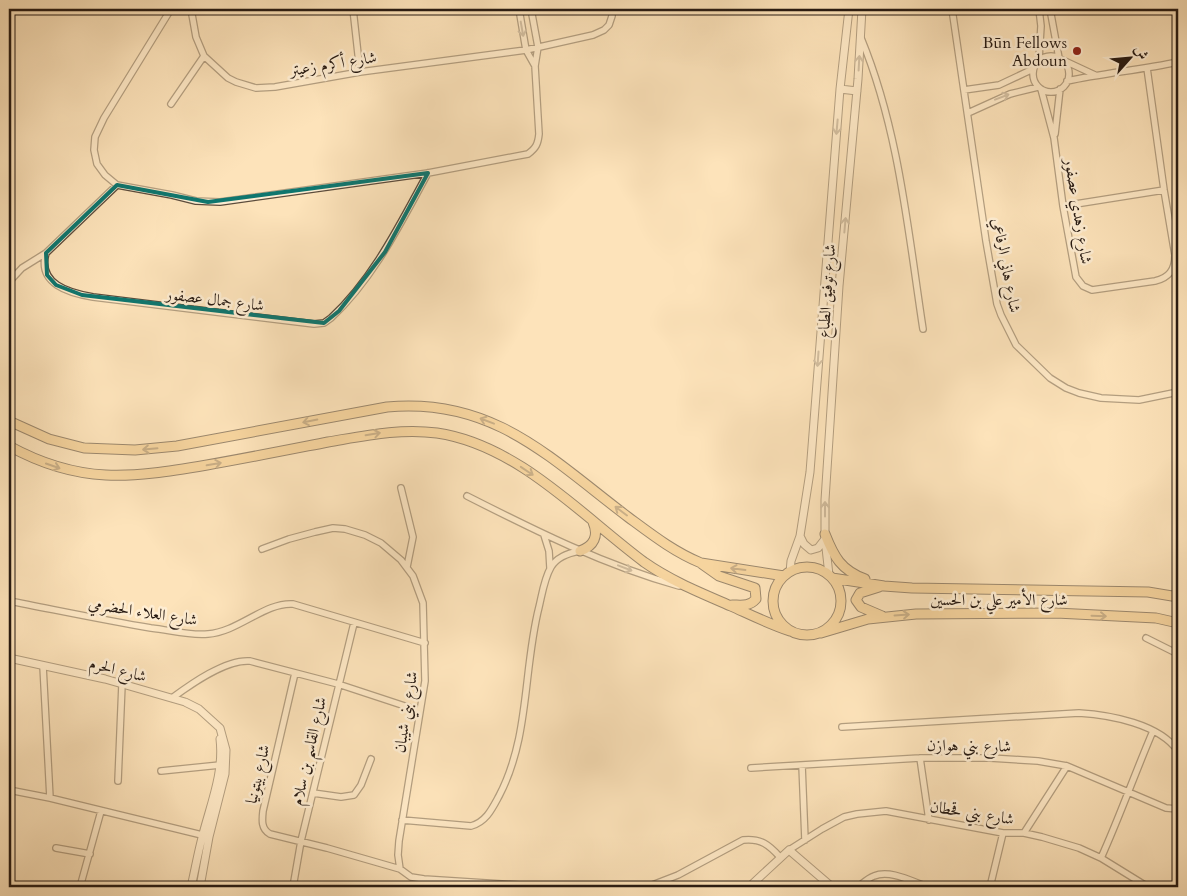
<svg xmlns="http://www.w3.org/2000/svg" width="1187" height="896" font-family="Cardo,Amiri,serif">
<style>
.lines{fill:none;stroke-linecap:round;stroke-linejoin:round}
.minor-casing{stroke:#5c4c3c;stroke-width:8}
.tertiary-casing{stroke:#5c4c3c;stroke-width:9}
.primary-casing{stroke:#271a12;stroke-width:11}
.minor{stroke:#feedd2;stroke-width:5.5}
.tertiary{stroke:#feedd2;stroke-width:7}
.primary{stroke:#eec27d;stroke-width:9}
.oneway{stroke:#9d8e7c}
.oneway2{stroke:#8a6e48}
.marked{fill:none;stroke:#0f766e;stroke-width:4;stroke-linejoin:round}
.poi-dot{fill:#8f2418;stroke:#feedd2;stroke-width:2}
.labels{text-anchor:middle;stroke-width:5;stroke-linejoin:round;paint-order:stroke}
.poi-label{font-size:16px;fill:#271a12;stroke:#feedd2;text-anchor:end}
.street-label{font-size:16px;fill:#271a12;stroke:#feedd2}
</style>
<rect width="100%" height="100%" fill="#fde3ba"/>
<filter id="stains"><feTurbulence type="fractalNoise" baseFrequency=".004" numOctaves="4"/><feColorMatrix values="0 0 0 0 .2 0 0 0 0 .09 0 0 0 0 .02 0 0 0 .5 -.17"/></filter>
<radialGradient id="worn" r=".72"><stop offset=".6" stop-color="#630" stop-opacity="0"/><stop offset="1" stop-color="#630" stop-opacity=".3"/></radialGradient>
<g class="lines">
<g class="minor-casing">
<path id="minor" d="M171,9L104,118L95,137L94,150L97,164L105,175L117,185L172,195L196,201L220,202L428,173L528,154C536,148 538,144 539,134L535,66L538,47L531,9
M191,9L196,37L204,56L228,78L236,82L256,88L275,87L360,72L526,50L593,35L604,30L609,25L612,16V9
M353,9L360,72
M519,9L526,50L535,66
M952,9L986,241L997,304L1001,315L1016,345L1050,378L1066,388L1079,393L1101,398L1139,400L1178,392
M1050,9L1059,58
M861,38C899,130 908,231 923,329
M1033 74a18 18 0 1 1 36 0a18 18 0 1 1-36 0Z
M1039,59L1041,26L1039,9
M1065,61L1095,75
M1067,81C1104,73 1141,70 1178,62
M1041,89L1054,138L1063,206L1076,277L1083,286L1092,290L1155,281C1169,278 1175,270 1175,255L1164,190L1147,68
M964,90L999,85L1033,69
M171,104L204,56
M968,113L1010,94L1038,87
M1055,134L1060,89
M117,185L46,253C37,284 69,293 93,297L314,324L324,323L331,318C374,278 400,224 428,173
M1063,206L1164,190
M9,282L22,268L46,253
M401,488L413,537L407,567
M467,496C536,531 604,565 679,586
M544,535L549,551L550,568
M262,549L289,539L315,532L333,528L345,529L365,535L381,543L401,560L413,576L423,603L425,681L399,841L398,855L400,869L411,877L424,879L551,887
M9,601C56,610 103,620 151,628C170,630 190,636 208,634C238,632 265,602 293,604L425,643
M1146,638L1178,654
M43,666L50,798
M295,673L263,811C262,820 261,829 270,834L327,848L400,869
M172,698C191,684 226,659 250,661L338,684L420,711
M842,727L1079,713C1111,715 1159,724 1178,751
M920,758L929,820
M802,765L805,840
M751,768L920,758H990L1038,761L1067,766L1166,808L1178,809
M161,771L220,765
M118,781L122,684
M9,790L50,798L206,836
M313,793L341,797L354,795L361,785L371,759
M402,820L471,826C486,822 492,809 499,796C530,737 523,670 539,607C542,595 544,579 551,567C557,557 568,553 580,551
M1024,833L1067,766
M56,848L90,854
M789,850L822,829L844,817L857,814L886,811L1003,833H1024L1042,837L1079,848L1101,858L1148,887
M1101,858C1120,816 1135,773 1153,731
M80,887L101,811
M293,887L301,841L354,623
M647,887L678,875L743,840C761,838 769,845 780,857
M858,887C863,883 868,878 874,876C890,869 913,882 928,887
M990,887L1003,833"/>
</g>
<g class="tertiary-casing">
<path id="tertiary" d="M840,89L857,91
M800,536L804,544L811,550L818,548L825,539
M790,572L791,561L800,536L810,472L840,89L849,9
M829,575L825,539V500L839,286L858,79L862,9
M9,658L105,679L185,702L199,709L220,728L226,750L225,774L209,837L200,887
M191,887C195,870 198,852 203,834C211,803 224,772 220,739
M749,887L789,850L832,887"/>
</g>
<g class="primary-casing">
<path id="primary" d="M9,421L49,439L84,448L135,450L177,446L387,407C493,397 550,458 628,517C651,534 674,552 701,563L784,576
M9,446C80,485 130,478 207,465C247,458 287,450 328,442C364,436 400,428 437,433C518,445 581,515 644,562C671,581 701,593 731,606C751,615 769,624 790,631
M825,534C834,557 841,570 865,579
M580,551C594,546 599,536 593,522
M702,564L719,576L755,588L756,599C749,607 741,605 732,605
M773 601a34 34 0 1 1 68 0a34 34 0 1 1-68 0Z
M832,578L884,586L912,588L1148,592L1178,597
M879,587L860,593L856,600L861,607L882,616
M821,633L868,619L916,614L1056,613L1156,618L1178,623"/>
</g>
<use href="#minor" class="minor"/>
<use href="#tertiary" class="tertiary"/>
<use href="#primary" class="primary"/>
</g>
<defs><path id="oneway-shaft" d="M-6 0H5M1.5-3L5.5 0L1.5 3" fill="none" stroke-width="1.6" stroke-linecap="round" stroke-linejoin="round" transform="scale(1.25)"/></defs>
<g class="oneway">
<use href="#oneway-shaft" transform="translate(522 29) rotate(80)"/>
<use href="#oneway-shaft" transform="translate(859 63) rotate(-87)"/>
<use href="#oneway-shaft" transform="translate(1002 97) rotate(-21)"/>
<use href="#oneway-shaft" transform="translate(837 127) rotate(95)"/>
<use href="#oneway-shaft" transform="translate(845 225) rotate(-85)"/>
<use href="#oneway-shaft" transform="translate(818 359) rotate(94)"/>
<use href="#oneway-shaft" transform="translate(825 509) rotate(-90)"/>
<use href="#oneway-shaft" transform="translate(625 568) rotate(21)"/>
</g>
<g class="oneway2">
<use href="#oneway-shaft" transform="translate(310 421) rotate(169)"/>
<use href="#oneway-shaft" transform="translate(487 421) rotate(-159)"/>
<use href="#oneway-shaft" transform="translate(373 434) rotate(-9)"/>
<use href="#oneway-shaft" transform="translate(150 449) rotate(175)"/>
<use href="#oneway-shaft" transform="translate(214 464) rotate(-10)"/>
<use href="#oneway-shaft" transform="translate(53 466) rotate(19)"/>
<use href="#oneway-shaft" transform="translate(527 471) rotate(34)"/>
<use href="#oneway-shaft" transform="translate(621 511) rotate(-143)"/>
<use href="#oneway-shaft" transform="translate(738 569) rotate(-173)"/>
<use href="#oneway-shaft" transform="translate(902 615) rotate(-4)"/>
<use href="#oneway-shaft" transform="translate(1099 616) rotate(2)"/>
</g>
<path d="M0 0H1187V896H0ZM428,173L385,252L339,311L324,323L82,295L56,285L47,275L46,253L117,185L208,202Z" fill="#fde3ba" fill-opacity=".55" fill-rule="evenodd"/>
<path class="marked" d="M428,173L385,252L339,311L324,323L82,295L56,285L47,275L46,253L117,185L208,202Z"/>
<circle class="poi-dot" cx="1077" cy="51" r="5"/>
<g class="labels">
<g class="poi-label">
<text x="1067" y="48">Būn Fellows<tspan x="1067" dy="18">Abdoun</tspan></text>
</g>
<g class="street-label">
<text transform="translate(333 63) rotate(-9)" y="6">شارع أكرم زعيتر</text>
<text transform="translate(1079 211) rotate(81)" y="6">شارع زهدي عصفور</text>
<text transform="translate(1007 265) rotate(79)" y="6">شارع هاني الرفاعي</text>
<text transform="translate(826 291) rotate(-86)" y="6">شارع توفيق الطباع</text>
<text transform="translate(215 299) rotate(7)" y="6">شارع جمال عصفور</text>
<text x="999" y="605">شارع الأمير علي بن الحسين</text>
<text transform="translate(143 611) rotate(9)" y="6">شارع العلاء الحضرمي</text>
<text transform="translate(118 669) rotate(14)" y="6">شارع الحرم</text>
<text transform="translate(405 712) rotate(-81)" y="6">شارع بني شيبان</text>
<text transform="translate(969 745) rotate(1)" y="6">شارع بني هوازن</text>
<text transform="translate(308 751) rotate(-77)" y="6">شارع القاسم بن سلام</text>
<text transform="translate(257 774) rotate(-77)" y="6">شارع بيتونيا</text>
<text transform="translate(972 812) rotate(9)" y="6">شارع بني قحطان</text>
</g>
</g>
<rect width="1187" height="896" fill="none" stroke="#fde3ba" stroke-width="30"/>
<rect x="10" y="10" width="1167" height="876" fill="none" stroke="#271a12" stroke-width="2.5"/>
<rect x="15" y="15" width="1157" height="866" fill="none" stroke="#271a12"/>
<g transform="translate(1130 58) rotate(63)" stroke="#feedd2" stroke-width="4" paint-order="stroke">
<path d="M0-4L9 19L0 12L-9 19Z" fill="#271a12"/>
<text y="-8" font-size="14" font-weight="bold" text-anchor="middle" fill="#271a12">ش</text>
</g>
<rect width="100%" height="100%" filter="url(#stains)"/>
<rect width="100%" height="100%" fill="url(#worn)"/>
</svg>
